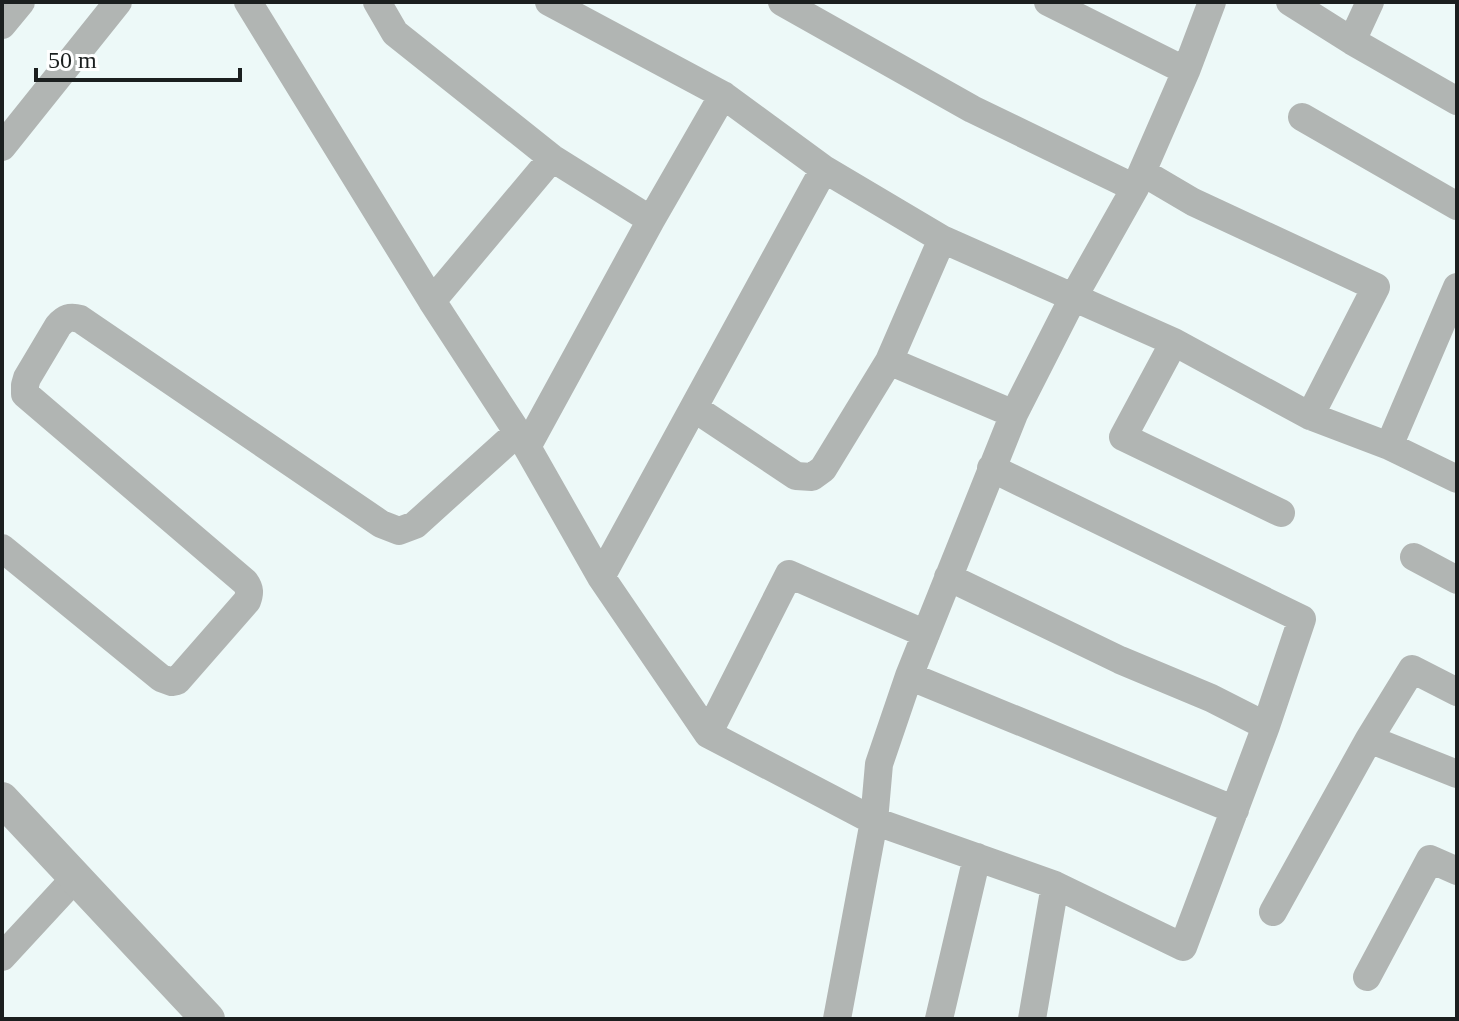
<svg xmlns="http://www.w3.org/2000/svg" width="1459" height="1021" font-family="'Times New Roman',serif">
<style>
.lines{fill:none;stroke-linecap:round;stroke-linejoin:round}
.minor{stroke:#b1b5b3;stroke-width:28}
.tertiary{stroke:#b1b5b3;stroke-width:34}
</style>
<rect width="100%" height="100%" fill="#edf9f8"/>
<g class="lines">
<path class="minor" d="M248,2L432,301L527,447L601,577L708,734L874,821L1055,885L1183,947L1266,726L1302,619L991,468
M377,2L395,33L552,158L651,220
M549,2L723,95L824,169L942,239
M782,2L972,109L1135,188
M1048,2L1186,71
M1290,2L1352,41L1457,101
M2,25L21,2
M1352,41L1370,2
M1302,117L1457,206
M2,147L118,2
M1142,172L1193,202L1376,287L1310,416
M432,301L552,158
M1174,342L1123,437L1281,513
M889,361L1014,414
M694,408L796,476L812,477L823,469L889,361L942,239L1174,342L1310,416L1389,446L1457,479
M1389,446L1457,287
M527,447L651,220L723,95
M2,548L161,678L172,682L177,681L247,601C250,593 250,589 245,582L25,394V385L27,378L58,326C65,318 70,316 80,319L381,524L399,531L415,525L517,433
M1414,557L1457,580
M601,577L824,169
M948,577L1120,660L1211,698L1266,726
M909,676L1235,810
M708,734L789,574L926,634
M1369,739L1457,774
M1273,912L1369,739L1412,669L1457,692
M2,957L76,877
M1367,977L1430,859L1457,871
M837,1019L874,821L879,764L909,676L1014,414L1073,298L1135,188L1186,71L1212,2
M939,1019L977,857
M1032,1019L1055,885"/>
<path class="tertiary" d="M2,799L208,1019"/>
</g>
<rect width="1459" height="1021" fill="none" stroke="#1b1f1f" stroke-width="8"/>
<path d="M36 68v12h204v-12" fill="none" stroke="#1b1f1f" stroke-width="4"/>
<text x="48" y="68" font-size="24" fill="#1b1f1f" stroke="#ffffff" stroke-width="6" paint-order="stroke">50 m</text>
</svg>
